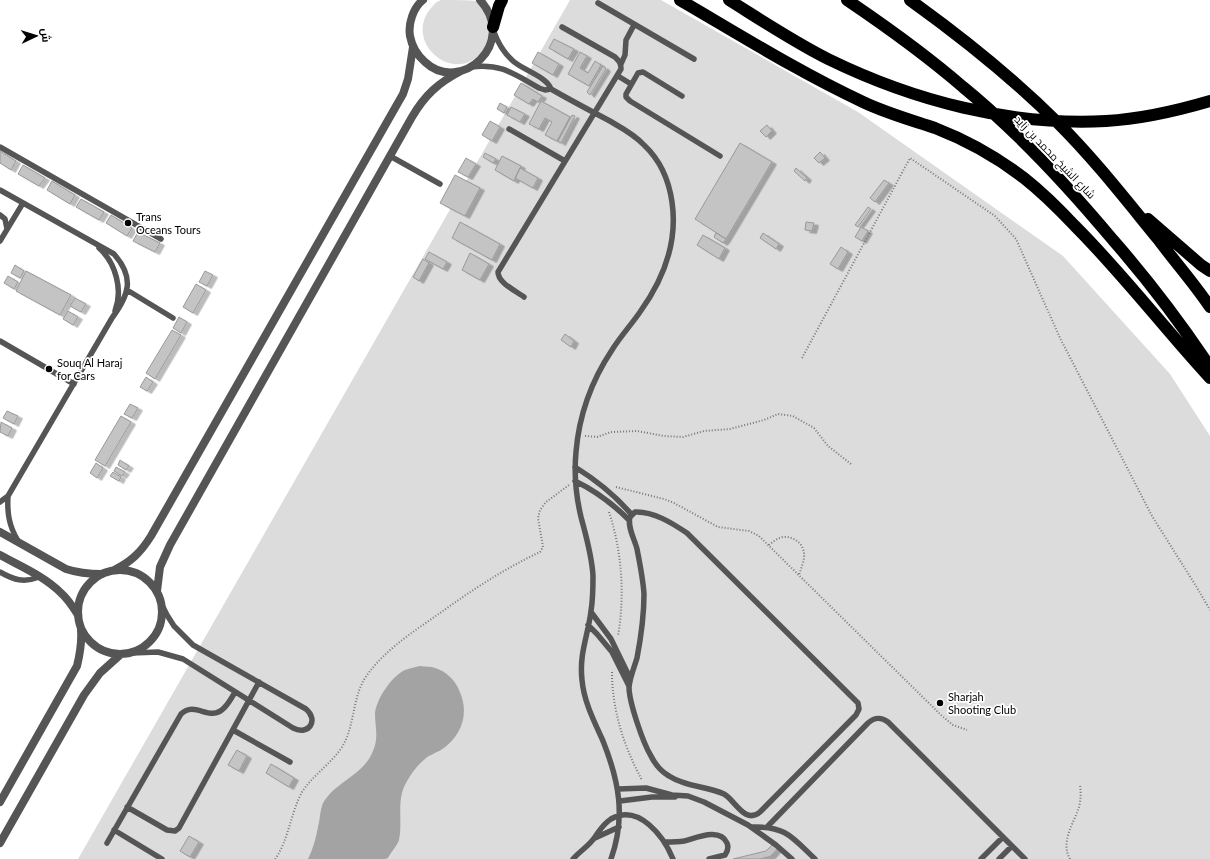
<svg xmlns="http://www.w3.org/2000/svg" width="1210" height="859" font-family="Lato,Cairo,sans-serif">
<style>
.green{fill:#dcdcdc}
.water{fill:#a3a3a3}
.building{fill:#c4c4c4;stroke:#999;filter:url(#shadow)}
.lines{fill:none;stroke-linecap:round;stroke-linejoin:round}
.path{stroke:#777;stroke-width:2;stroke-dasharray:1 2;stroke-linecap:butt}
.service{stroke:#555;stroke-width:5.5}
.minor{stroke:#555;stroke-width:8}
.tertiary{stroke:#555;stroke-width:8}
.motorway{stroke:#000;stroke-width:12}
.poi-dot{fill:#000;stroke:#fff;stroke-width:1.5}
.labels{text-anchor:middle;stroke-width:3.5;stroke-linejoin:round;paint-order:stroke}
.street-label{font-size:11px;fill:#000;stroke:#fff}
.poi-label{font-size:11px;fill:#000;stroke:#fff;text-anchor:start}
</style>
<defs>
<filter id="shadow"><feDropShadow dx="4.5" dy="2.5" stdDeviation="0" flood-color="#0004"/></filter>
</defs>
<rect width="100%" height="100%" fill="#fff"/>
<path class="green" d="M441,0C448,0 470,0 475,1C481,3 491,21 491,28C491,37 485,50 479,55C452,82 407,44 428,12C432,7 435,2 441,0Z
M570,0H661L858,112L1063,256L1170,374L1210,436V859H78Z"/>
<path class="water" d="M420,666C425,667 431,666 435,668C446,671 455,680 459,690C470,713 462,736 441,750C436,753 429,755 425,759C417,765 411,774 406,783C396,800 403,821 399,840C397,846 391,852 388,858L385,859H308C313,849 316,838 318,827C320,820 320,810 323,803C336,781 364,775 373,751C379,737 375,727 375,714C376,699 392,676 405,670C410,668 416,667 420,666Z"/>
<path class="building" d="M554,39L574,49L568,59L549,48Z
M538,52L559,64L553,75L532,63Z
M580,52L587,56L580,68L588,73L595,61L601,65L589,86L568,74Z
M603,66L606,69L590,95L587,92Z
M521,83L542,96L538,102L533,99L529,104L514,95Z
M541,101L570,117L557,141L545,135L552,122L545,118L539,129L529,124Z
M500,103L507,107L504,113L497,109Z
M511,107L525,114L520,122L507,115Z
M572,115L575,116L561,143L558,141Z
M490,121L500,127L492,141L482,135Z
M767,125L772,131L766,137L760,131Z
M740,143L772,162L726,239L695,219Z
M0,151L16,161L11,170L0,163Z
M820,152L825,158L819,163L814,158Z
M485,153L496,159L493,163L483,157Z
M502,156L521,166L514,181L495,170Z
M466,158L476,164L468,177L458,172Z
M23,165L45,178L39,186L18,174Z
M520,168L538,178L533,188L515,178Z
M796,168L807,178L805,181L794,171Z
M455,175L480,188L465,216L440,203Z
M884,180L889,183L875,202L870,198Z
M52,181L75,195L70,204L47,190Z
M81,199L104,212L99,220L76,207Z
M868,207L871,209L858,227L855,225Z
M111,215L132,228L127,236L106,223Z
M460,222L500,244L492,260L452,238Z
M806,222L814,223L812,231L805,230Z
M861,227L868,231L862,241L855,237Z
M138,232L160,243L155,252L133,241Z
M716,233L726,239L723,243L714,237Z
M763,233L779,244L776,249L760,238Z
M703,235L725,248L719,259L697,245Z
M841,247L848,252L838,269L830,264Z
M429,252L447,262L443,269L425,259Z
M470,253L489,264L480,280L462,270Z
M423,259L429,263L419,281L413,277Z
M15,265L24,271L20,278L11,273Z
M26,271L71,295L60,315L16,291Z
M205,271L213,275L207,286L199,282Z
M8,276L18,282L14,289L4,283Z
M196,284L206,290L193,313L183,307Z
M75,298L86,304L81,312L70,306Z
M68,311L78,317L73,325L63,319Z
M179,317L187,322L181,333L173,328Z
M172,330L181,335L155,379L146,373Z
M565,334L574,341L571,347L561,340Z
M146,377L153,382L147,391L140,387Z
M130,404L138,408L132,418L124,414Z
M7,411L18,416L14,424L3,418Z
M121,416L131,422L105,466L95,460Z
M1,422L12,428L8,436L0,432Z
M120,460L129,466L126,470L118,465Z
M96,463L103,468L97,478L90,473Z
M116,467L125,472L122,476L114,471Z
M113,472L121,477L119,481L110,476Z
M237,750L247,756L239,771L228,765Z
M271,764L294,778L289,787L266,773Z
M189,836L199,842L190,857L180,851Z
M773,844L778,848L771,856L760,859H733L766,851Z"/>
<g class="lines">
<path class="path" d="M802,358L910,158L995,216L1016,239L1060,338L1152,516L1196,586L1210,610
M585,436L597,437L611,432L637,431L664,436L683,437L704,431L730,429L764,420L778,414L793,416L814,428L828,446L851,464
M616,487L664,499L674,503L718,527L749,531L759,536L942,716L953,725L967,730
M609,512C622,552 625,595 618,636
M769,545C773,542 777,538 783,537C793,536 803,543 804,553C805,560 801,568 799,575
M612,672C612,710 624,747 642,780
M275,859C288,842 291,812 302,792C313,775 331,764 342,747C355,726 352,699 365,678C384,650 413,632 440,613C472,590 504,569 540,552L543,547L538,518L540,510L546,502L569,485
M1070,859C1060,842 1074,823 1079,807C1081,799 1081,792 1080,785"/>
<path class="service" d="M598,3L694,59
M494,32C498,43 504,53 513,61C523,70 547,77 551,89
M621,64L625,55L626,40L634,25
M471,67C501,63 514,74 539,88L545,90L551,89C570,100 589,110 608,120C620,127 634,134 644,145C660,160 669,181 672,202C678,243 663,280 640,312C631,325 620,337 612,350C592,380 579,416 576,452C574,473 576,496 581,517C586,536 592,556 593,576C593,588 593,599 591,611C588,636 579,653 582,680C584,702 594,721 603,741C619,781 626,817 611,859
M618,76L631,84
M682,96L643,72L638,73L626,94V97L630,101L720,156
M509,129L565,161
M0,147L161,239
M390,156L440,184
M0,190L114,254C135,278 129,295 112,318L8,496L0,502
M0,215L5,219L7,229
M0,241L23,203
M99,248C116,263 123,290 115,311
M127,290L173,318
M524,297C516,291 498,283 498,272L621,69C621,63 619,61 615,57L562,27
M0,341L74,384
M575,467C596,480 615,495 632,515
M575,481C596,491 613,504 629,520
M8,496C7,513 9,526 18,541
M635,512C653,511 672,523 687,533L858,703L859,709L856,715L760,812C745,825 735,800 724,794C706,786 686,787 669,776C662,772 655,764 651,756C643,743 629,702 629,687C630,677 634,668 637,658C641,637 644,616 644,594C643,579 640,564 637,549C635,540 627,527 630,517Z
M0,572C14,580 24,583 39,577
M591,612L611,639L630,678
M588,625L597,634L612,652L629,686
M132,653L158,652L183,659L293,728C309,736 319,720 306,709L193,645L174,626L167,615L161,603
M233,730L290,762
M618,789L646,788L672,795L688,796L704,802L748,825L776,845L792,859
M620,801L652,797H675
M127,807L167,830L175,831L179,828L259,682
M768,826L868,723C875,717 881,717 888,722L1025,859
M752,827C786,826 792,837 815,859
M114,830L162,859
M595,838L619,827
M665,842C672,842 678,842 684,841C696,838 720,827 727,843C729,848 728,851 725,855L709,859
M107,843L181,714C196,700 209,723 224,708C229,703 232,697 235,692
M573,859C580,851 589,846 595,837C600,830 603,824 611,819C639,803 664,837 673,859
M981,859L1003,837
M999,859L1012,846"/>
<path class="minor" d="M0,532L66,569C78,573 89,574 102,574
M0,555C20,566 44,576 61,593C68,599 73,607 78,615"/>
<path class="tertiary" d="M423,0C413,8 408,24 410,36C412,47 417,55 425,62C460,95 519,43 480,0
M78 612a42 42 0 1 1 84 0a42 42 0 1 1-84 0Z
M114,570C131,562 141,552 151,536L403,94L408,79L413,47
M157,591L160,567L170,545L412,117C425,95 438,83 461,71
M0,802L77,666C80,654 82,643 81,630
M0,843L84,695L100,673L120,655"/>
<path class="motorway" d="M680,0C740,35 799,72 863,102C886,113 911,120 935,128C966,140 998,158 1024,178C1043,193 1059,209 1075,226C1123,274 1164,328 1210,378
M729,0C761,20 794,42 828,59C914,101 1010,126 1106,121C1141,119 1176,111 1210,101
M847,0C887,27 926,55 963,87C1018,132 1067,185 1113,240C1148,280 1180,322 1210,367
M910,0C963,38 1013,78 1059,124C1095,160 1126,200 1158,239C1175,262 1194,283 1210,307
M493,27L499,6L502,0
M1148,219L1201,265L1210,271"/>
</g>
<g class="poi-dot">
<circle cx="128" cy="223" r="4"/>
<circle cx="49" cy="369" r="4"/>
<circle cx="940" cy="703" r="4"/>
</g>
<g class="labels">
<g class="street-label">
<text transform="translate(1055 157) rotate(46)" y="4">شارع الشيخ محمد بن زايد</text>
</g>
<g class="poi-label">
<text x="136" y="221">Trans<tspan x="136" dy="13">Oceans Tours</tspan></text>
<text x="57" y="367">Souq Al Haraj<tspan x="57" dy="13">for Cars</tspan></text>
<text x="948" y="701">Sharjah<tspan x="948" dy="13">Shooting Club</tspan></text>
</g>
</g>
<g transform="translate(36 36) rotate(86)" stroke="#ffffff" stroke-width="3" paint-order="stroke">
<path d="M0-3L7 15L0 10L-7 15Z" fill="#000000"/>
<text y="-6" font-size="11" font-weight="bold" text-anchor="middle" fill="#000000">ش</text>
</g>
</svg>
